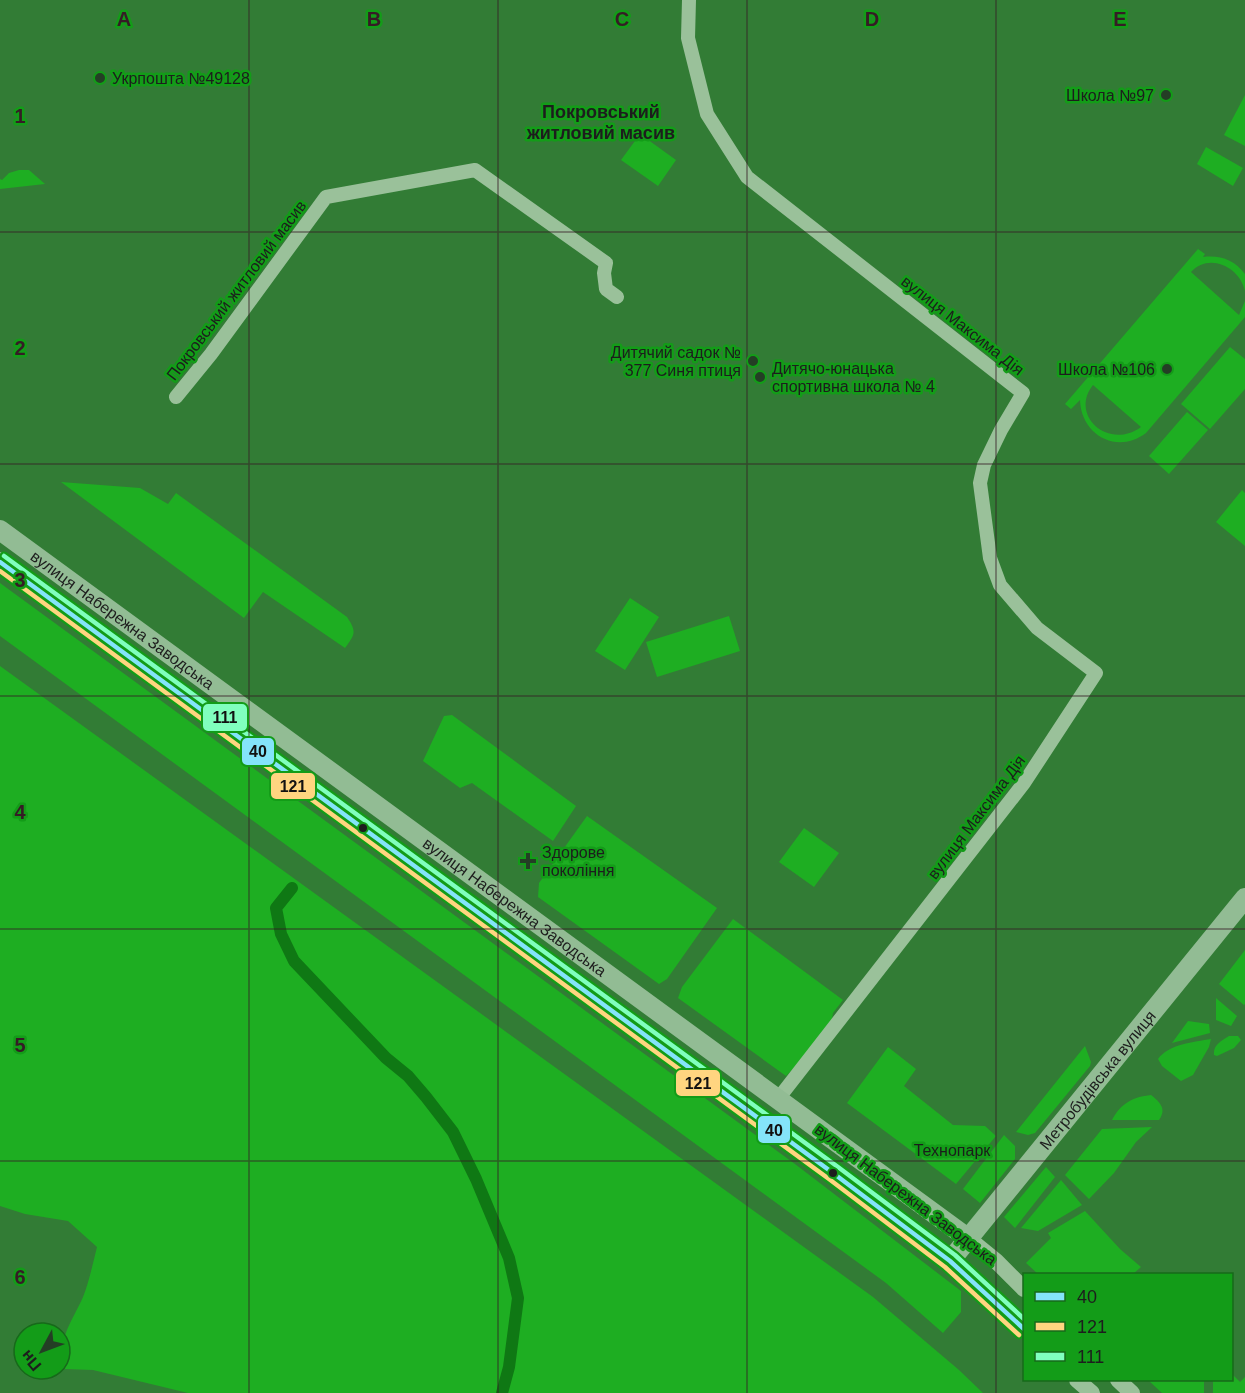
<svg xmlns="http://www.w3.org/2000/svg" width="1245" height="1393" font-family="Helvetica,sans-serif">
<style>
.green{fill:#1eae22;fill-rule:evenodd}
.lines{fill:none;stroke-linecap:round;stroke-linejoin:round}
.canal{stroke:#0f7814;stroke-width:12}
.minor{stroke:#9ac19a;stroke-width:14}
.tertiary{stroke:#9ac19a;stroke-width:16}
.secondary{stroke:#92bc94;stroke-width:20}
.bus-1-casing{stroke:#139c18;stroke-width:9}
.bus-2-casing{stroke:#139c18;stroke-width:9}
.bus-3-casing{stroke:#139c18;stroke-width:9}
.bus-1{stroke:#84e4fa;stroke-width:4.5}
.bus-2{stroke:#ffd580;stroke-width:4.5}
.bus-3{stroke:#80ffbe;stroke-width:4.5}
.grid{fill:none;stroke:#361c26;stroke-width:1.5;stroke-opacity:0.55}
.poi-dot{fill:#243e25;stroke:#139c18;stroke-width:2}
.bus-dot{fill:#1d1d1d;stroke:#139c18;stroke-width:2}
.labels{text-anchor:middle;stroke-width:5;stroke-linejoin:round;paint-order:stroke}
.poi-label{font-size:16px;fill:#1d1d1d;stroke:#139c18;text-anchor:start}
.street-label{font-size:16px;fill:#1d1d1d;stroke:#139c18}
.park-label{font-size:16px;fill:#1b1d1b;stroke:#139c18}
.neighbourhood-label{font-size:18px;font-weight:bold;fill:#1d1d1d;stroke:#139c18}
.grid-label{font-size:20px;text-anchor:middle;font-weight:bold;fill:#361c26;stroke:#139c18;stroke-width:5;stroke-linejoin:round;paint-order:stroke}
.line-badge{stroke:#139c18;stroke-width:2}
.pale-badge-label{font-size:16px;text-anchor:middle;font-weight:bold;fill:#111}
</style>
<rect width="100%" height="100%" fill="#327c35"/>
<path class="green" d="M1245,95V146L1224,135Z
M640,134L676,160L658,186L621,160Z
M1206,147L1243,168L1233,186L1197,164Z
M19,170H29L45,184L0,189V179L2,180L9,173Z
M1198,249L1205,254L1203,257C1221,255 1234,260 1245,274V291C1240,267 1209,252 1191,272L1239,315L1245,301V317L1146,433C1117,455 1081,435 1080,400L1071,409L1065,404ZM1093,385L1141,427C1108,451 1069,415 1093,385Z
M1230,347L1245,359V389L1210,429L1181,404Z
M1187,412L1208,430L1169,474L1149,456Z
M61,482L140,488L168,504L176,493L347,617C357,632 355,634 345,648L263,592L244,618Z
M1242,490L1245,493V546L1216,522Z
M0,583L795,1164L961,1291V1312L943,1333L886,1283L0,636Z
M630,598L659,617L625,670L595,651Z
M729,616L740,651L657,677L646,642Z
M0,666L873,1297L959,1370L983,1393H188L93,1370L65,1369C57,1338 71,1324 83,1297C89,1282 93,1263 97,1247L68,1221L25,1214L0,1206Z
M452,715L576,806L553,841L472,783L460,788L423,761L444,716Z
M587,816L717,908L667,979L659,984L538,897L539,883Z
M804,828L839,853L814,887L779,862Z
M733,919L843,1000L833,1013L832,1019L796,1066L786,1076L678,998L682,987Z
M1245,950V1004L1244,1005L1219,984Z
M1216,998L1237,1016L1231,1026L1216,1020Z
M1188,1021L1209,1024L1210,1033L1172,1043Z
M1229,1036H1238L1241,1040L1234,1048L1217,1056L1214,1055C1213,1045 1221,1041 1229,1036Z
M1211,1039L1209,1047L1193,1075L1181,1081L1162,1066L1158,1059C1169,1044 1194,1042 1211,1039Z
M1085,1046L1091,1062L1090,1066L1035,1133L1028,1135L1016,1132Z
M888,1047L916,1069L904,1086L953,1125L985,1126L996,1136L956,1184L847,1103Z
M1151,1095C1160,1102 1167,1109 1159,1120H1112C1121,1103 1133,1097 1151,1095Z
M1152,1127L1136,1142L1114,1173L1089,1199L1065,1175L1102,1129Z
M1004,1135L1015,1146V1159L980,1203L963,1189Z
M1046,1167L1055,1177L1015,1228L1004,1217Z
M1061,1180L1082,1205L1038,1231L1021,1228Z
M1085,1211L1120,1249L1141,1267L1133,1274H1038L1026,1263L1051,1238L1048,1233Z
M1232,1374L1240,1382L1245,1377V1393H1213V1380H1232Z
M1148,1380H1204V1393H1162Z"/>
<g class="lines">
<path class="canal" d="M292,888L276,908L281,934L294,961L386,1058L408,1076L426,1097L453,1132L476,1179L509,1258L518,1298L509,1367L502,1393"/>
<path class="minor" d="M689,0L688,38L707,114L747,177L1023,393L1001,430L984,465L980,483L990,558L1000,585L1037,628L1096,673L1024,783L778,1099
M176,397L211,354L326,197L475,170L606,263L604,273L606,289L617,297"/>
<path class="tertiary" d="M969,1239L996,1261L1024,1289
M950,1261L1024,1329
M1077,1380L1092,1393
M1118,1380L1132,1393"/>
<g class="secondary">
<path id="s1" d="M0,530L969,1239"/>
<path id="s2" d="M0,562L646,1035L950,1261L1245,898"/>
</g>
<g class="bus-1-casing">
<path id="bus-1" d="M0,562L833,1173L950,1261L1024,1329"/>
</g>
<g class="bus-2-casing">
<path id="bus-2" d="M0,571L829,1179L945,1267L1019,1335"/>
</g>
<g class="bus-3-casing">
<path id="bus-3" d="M4,556L838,1167L955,1255L1024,1319"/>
</g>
<use href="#bus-1" class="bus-1"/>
<use href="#bus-2" class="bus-2"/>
<use href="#bus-3" class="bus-3"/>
</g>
<path class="grid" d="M249,0V1393M498,0V1393M747,0V1393M996,0V1393M0,232H1245M0,464H1245M0,696H1245M0,929H1245M0,1161H1245"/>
<g class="poi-dot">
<circle cx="100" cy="78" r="6"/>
<circle cx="1166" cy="95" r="6"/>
<circle cx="753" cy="361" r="6"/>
<circle cx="1167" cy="369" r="6"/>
<circle cx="760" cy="377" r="6"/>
<path d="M525 852h6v6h6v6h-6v6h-6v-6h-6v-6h6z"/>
</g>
<g class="bus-dot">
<circle cx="363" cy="828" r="5"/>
<circle cx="833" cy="1173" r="5"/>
</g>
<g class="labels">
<g class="poi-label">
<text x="112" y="84">Укрпошта №49128</text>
<text x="1154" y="101" text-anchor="end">Школа №97</text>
<text x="741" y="358" text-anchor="end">Дитячий садок №<tspan x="741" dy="18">377 Синя птиця</tspan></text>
<text x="772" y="374">Дитячо-юнацька<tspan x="772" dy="18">спортивна школа № 4</tspan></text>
<text x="1155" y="375" text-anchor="end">Школа №106</text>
<text x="542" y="858">Здорове<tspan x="542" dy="18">покоління</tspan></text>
</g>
<g class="street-label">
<text transform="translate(236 290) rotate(-53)" y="6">Покровський житловий масив</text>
<text transform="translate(963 325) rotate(38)" y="6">вулиця Максима Дія</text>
<text dy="6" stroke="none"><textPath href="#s1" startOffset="152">вулиця Набережна Заводська</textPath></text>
<text transform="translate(976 817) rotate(-53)" y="6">вулиця Максима Дія</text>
<text dy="6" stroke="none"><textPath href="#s1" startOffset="638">вулиця Набережна Заводська</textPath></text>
<text dy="6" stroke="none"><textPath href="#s2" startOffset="1413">Метробудівська вулиця</textPath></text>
<text transform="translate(906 1194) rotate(37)" y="6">вулиця Набережна Заводська</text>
</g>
<g class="park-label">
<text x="952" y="1156">Технопарк</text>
</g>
<g class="neighbourhood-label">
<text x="601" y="118">Покровський<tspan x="601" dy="21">житловий масив</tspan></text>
</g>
</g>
<g class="grid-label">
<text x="124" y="26">A</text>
<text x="374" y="26">B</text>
<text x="622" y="26">C</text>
<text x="872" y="26">D</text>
<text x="1120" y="26">E</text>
<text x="20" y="123">1</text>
<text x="20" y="355">2</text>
<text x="20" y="587">3</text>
<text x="20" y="819">4</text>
<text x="20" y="1052">5</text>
<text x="20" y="1284">6</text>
</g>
<g class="line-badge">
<rect x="202" y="703" width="46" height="29" rx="6" fill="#80ffbe"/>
<rect x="241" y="737" width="34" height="29" rx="6" fill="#84e4fa"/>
<rect x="270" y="772" width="46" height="28" rx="6" fill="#ffd580"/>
<rect x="675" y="1069" width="46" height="28" rx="6" fill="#ffd580"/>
<rect x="757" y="1115" width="34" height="29" rx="6" fill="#84e4fa"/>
</g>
<g class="pale-badge-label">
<text x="225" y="723">111</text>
<text x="258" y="757">40</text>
<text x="293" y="792">121</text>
<text x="698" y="1089">121</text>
<text x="774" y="1136">40</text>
</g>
<rect x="1023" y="1273" width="210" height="108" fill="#139c18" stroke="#17691a" stroke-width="1.5"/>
<rect x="1035" y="1292" width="30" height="9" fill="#84e4fa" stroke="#17691a" stroke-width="1.5"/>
<text x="1077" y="1303" font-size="18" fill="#1d1d1d">40</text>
<rect x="1035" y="1322" width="30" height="9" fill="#ffd580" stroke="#17691a" stroke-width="1.5"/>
<text x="1077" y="1333" font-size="18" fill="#1d1d1d">121</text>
<rect x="1035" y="1352" width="30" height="9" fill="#80ffbe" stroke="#17691a" stroke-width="1.5"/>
<text x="1077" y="1363" font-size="18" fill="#1d1d1d">111</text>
<g transform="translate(42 1351) rotate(229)"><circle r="28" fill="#139c18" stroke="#17691a" stroke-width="1.5"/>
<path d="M0-4.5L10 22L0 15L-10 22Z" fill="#243e25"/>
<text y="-9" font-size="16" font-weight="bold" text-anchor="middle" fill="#1d1d1d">Пн</text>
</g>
</svg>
